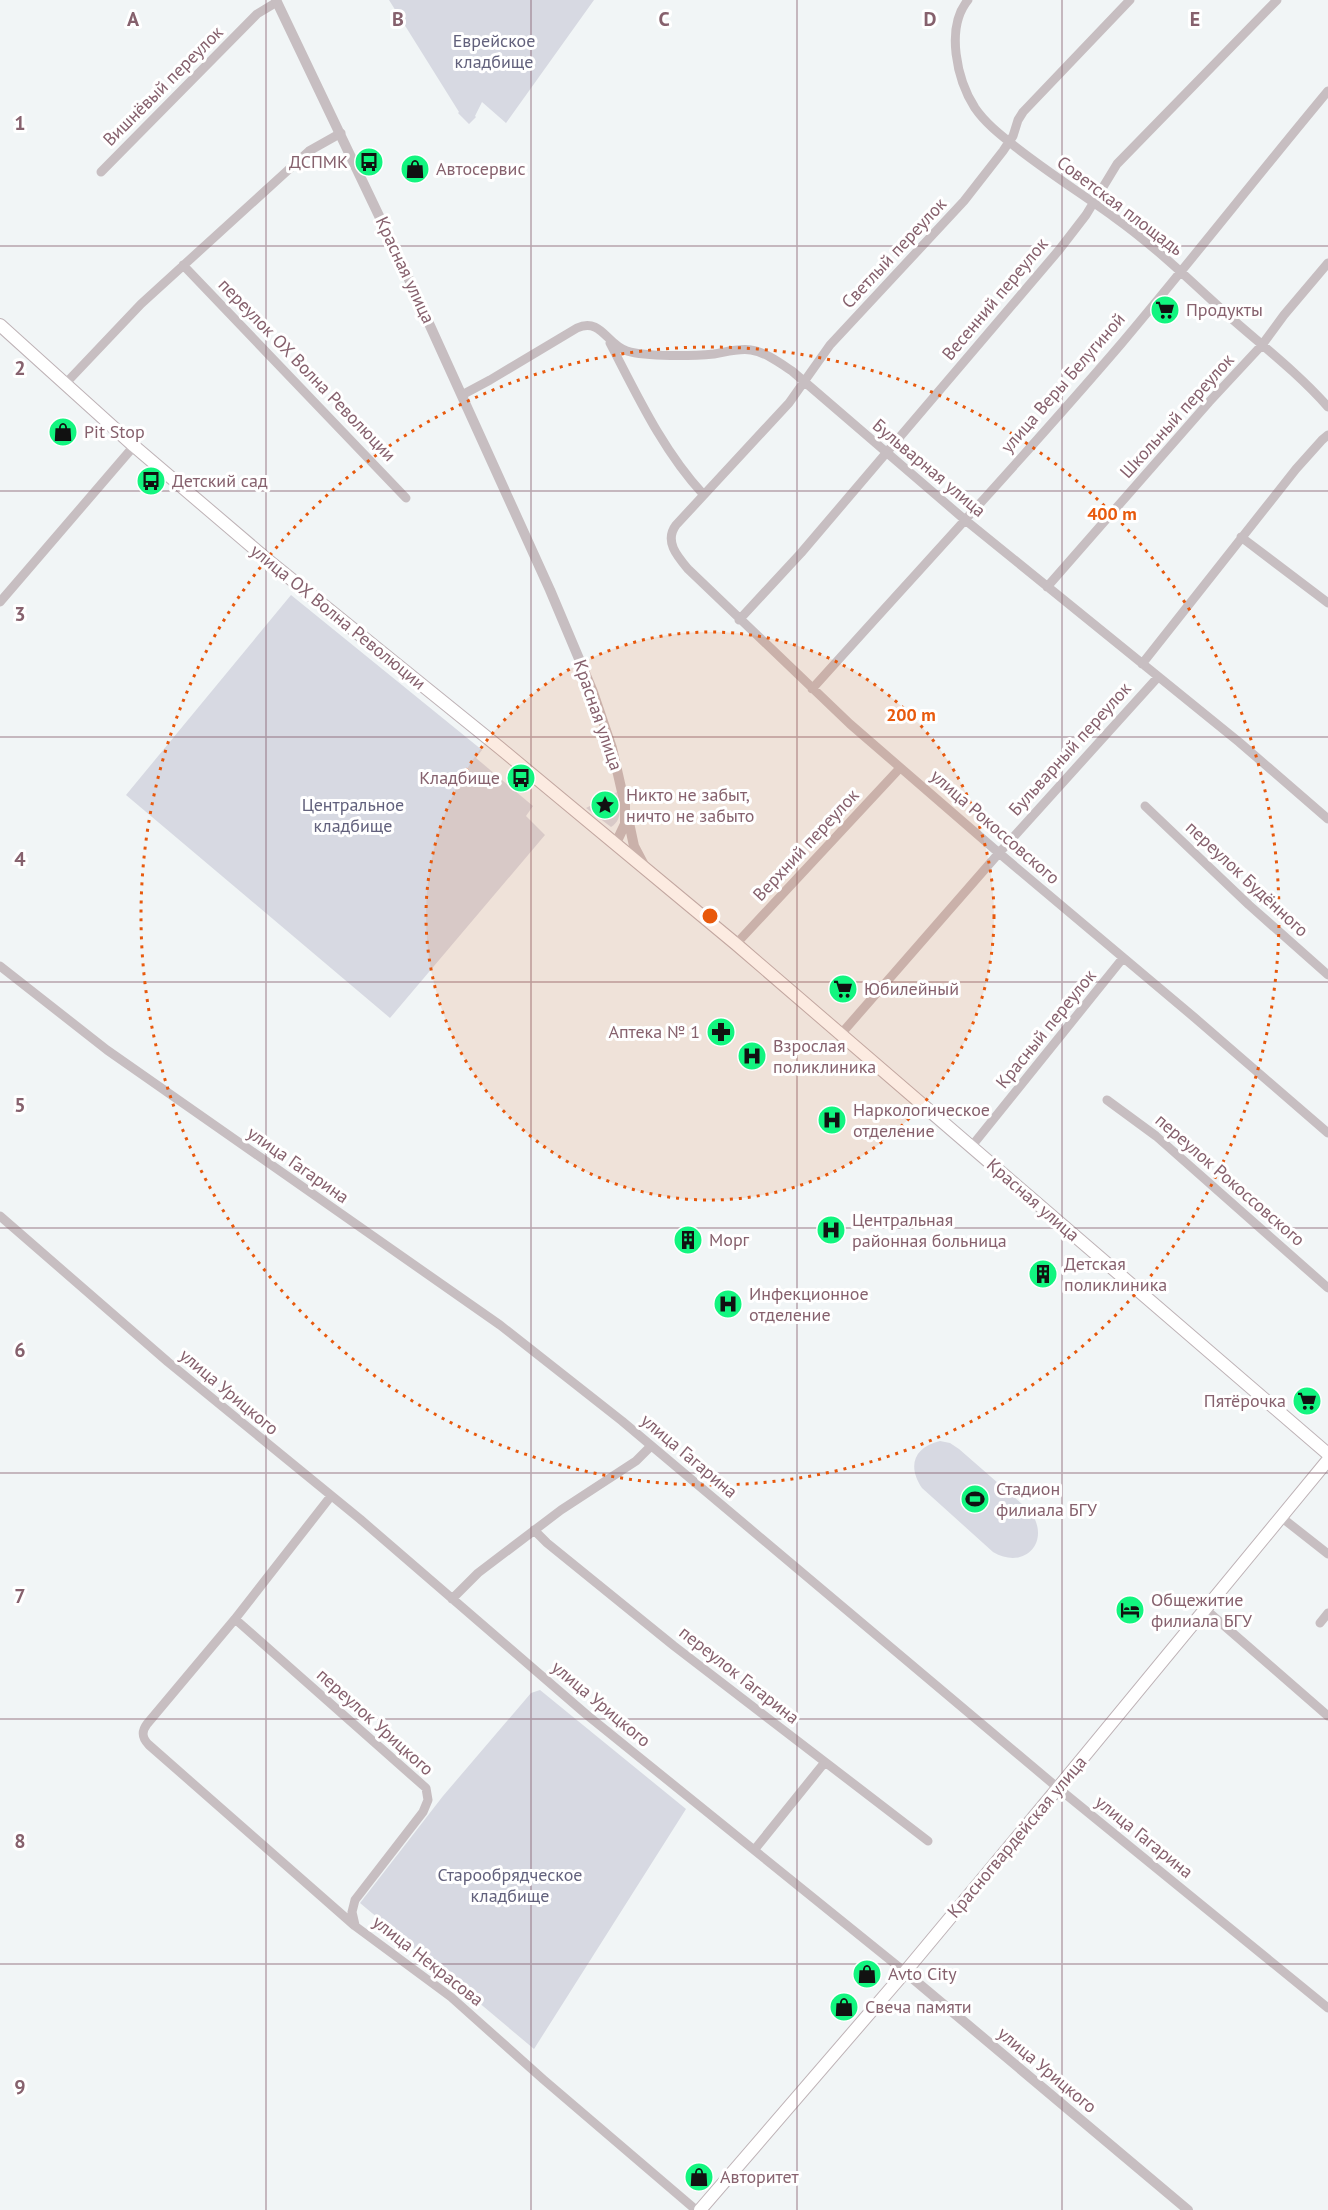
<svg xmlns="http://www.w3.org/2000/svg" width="1328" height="2210" font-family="'PT Sans',sans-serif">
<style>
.green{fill:#d7d9e2}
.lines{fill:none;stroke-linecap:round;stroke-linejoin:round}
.secondary-casing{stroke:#beb2b6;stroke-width:14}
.minor{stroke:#c7bec1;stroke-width:9}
.tertiary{stroke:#c7bec1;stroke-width:10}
.secondary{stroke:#fff;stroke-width:12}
.grid{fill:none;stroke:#86616d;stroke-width:1.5;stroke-opacity:0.55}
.ring{fill:none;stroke:#e8590c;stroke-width:3;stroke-dasharray:3 6}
.labels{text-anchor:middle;stroke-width:6;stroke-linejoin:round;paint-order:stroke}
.park-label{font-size:18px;fill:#62617c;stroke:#fff}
.street-label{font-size:18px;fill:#86616d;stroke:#fff}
.poi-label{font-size:18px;fill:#86616d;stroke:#fff;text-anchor:start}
.grid-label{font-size:20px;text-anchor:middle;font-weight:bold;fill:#86616d;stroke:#fff;stroke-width:6;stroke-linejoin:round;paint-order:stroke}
.centre{fill:#e8590c;stroke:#fff;stroke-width:3}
.ring-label{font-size:18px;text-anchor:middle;font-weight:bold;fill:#e8590c;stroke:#fff;stroke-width:6;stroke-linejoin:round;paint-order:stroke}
</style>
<rect width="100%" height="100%" fill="#f1f5f6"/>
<path class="green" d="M389,0H594L506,123L482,102L475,116L476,117L469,124L458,113L459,112Z
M291,595L482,750L476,758L533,806L526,816L545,835L390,1018L126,795Z
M617,792C619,805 624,819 611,827L586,808Z
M940,1441L950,1443L959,1449L1030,1511C1052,1541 1025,1571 993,1552L922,1488C907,1466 914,1447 940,1441Z
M540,1690L686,1809L534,2049L360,1903L443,1796L531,1693Z"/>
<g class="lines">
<g class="secondary-casing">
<path id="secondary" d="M0,325L134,446L270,562L500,748L736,944L1328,1454
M700,2210L905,1972L1058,1788L1328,1460"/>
</g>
<path class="minor" d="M968,0C945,28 957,80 975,108C986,124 1002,136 1017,148C1049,173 1082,194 1114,217C1156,247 1193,283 1231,318C1264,347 1299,374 1328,407
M1130,0L1023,112L1018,120L1013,136L1003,151L964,201L830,345L789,403L676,525C664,541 677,556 688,569L850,724L999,853L1195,1018L1328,1133
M101,172L257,14L277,2
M183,265L406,498
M610,343C637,395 663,451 703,494
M66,383L141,304L309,151L341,133
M462,395L490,380L577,328C601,317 607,345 627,351C647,357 693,356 714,354C726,352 739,348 751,350C765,352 780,363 792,371L964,519L1239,742L1328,819
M1241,537L1328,603
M1047,587L1209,402L1262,345L1284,315L1328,263
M0,602L134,446
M739,620L801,553L1059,250L1086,215L1117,164L1277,0
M1142,664L1296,469L1322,440L1328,435
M812,689C915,574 1021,461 1121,344C1191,261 1258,175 1328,91
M1145,806L1249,905L1328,975
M736,944L900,768
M0,966L107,1050L500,1325L622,1421L1058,1788L1328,2008
M841,1034L999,853L1158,677
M1107,1100L1156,1136L1328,1288
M971,1147L1123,958
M0,1216L168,1362L360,1519L587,1715L905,1972
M331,1496L235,1619L147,1724C141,1732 142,1738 149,1745L355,1926L451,1997L544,2080L696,2210
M1281,1517L1328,1554
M534,1530L547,1543L674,1646L928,1841
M452,1599L478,1573L561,1510L636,1461L651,1446
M1205,1609L1328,1716
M235,1619L426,1788L428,1800L423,1812L355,1900L352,1912L355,1925
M1320,1623L1328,1613
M755,1849L825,1762"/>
<path class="tertiary" d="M276,0L402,264L550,590L593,692L612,748L625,805V824L616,843
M628,818L634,846L644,865
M905,1972L1188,2210"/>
<use href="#secondary" class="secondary"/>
</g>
<path class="grid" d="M266,0V2210M531,0V2210M797,0V2210M1062,0V2210M0,246H1328M0,491H1328M0,737H1328M0,982H1328M0,1228H1328M0,1473H1328M0,1719H1328M0,1964H1328"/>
<circle cx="710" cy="916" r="284" fill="#e8590c" fill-opacity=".12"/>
<g class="ring">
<circle cx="710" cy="916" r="284"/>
<circle cx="710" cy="916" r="569"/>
</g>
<defs>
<g id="bus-disc" transform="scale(1.5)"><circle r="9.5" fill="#12f57f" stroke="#fff"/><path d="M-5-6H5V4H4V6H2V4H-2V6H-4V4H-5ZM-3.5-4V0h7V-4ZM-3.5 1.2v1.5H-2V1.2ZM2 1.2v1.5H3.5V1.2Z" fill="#111"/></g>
<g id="shop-disc" transform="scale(1.5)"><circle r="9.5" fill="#12f57f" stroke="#fff"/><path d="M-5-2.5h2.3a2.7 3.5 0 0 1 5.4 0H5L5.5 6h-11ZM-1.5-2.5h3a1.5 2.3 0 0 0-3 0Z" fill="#111"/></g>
<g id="supermarket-disc" transform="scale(1.5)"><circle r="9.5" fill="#12f57f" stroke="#fff"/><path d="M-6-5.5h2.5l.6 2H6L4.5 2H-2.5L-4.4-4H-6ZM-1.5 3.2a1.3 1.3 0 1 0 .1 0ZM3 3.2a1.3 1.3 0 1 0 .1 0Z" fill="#111"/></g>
<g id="sight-disc" transform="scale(1.5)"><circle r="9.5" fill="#12f57f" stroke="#fff"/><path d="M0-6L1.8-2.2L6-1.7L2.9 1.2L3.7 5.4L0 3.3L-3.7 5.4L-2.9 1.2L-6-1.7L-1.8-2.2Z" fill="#111"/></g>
<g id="pharmacy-disc" transform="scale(1.5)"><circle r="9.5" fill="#12f57f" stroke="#fff"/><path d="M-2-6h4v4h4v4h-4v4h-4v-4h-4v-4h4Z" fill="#111"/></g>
<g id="hospital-disc" transform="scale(1.5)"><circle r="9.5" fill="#12f57f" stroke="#fff"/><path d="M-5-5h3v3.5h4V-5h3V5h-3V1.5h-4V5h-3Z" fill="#111"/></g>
<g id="building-disc" transform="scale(1.5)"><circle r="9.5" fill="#12f57f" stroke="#fff"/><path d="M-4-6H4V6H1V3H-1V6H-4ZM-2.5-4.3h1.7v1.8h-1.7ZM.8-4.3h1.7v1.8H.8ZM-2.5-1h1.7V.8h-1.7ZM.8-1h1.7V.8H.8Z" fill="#111"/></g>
<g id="stadium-disc" transform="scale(1.5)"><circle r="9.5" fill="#12f57f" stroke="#fff"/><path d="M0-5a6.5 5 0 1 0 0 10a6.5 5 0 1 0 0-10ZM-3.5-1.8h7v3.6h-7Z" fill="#111"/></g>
<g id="hotel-disc" transform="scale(1.5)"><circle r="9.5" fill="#12f57f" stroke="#fff"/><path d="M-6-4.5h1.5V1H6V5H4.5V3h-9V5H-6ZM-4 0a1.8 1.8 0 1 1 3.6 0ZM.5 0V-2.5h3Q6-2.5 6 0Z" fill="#111"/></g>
</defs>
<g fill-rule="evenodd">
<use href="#bus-disc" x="369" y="162"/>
<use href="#shop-disc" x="415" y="169"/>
<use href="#supermarket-disc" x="1165" y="310"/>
<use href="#shop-disc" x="63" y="432"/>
<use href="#bus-disc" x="151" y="481"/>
<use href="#bus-disc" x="521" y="778"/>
<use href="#sight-disc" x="605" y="805"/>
<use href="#supermarket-disc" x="843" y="989"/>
<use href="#pharmacy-disc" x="721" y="1032"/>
<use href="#hospital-disc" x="752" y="1056"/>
<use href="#hospital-disc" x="832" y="1120"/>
<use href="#hospital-disc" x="831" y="1230"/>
<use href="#building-disc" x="688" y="1240"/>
<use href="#building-disc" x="1043" y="1274"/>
<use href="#hospital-disc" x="728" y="1304"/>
<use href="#supermarket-disc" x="1307" y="1401"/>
<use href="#stadium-disc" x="975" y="1499"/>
<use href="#hotel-disc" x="1130" y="1610"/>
<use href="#shop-disc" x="867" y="1974"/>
<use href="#shop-disc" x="844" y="2007"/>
<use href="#shop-disc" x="699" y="2177"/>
</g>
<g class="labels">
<g class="park-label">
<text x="494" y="47">Еврейское<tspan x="494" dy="21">кладбище</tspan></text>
<text x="353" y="811">Центральное<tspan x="353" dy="21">кладбище</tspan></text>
<text x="510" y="1881">Старообрядческое<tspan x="510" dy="21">кладбище</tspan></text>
</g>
<g class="street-label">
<text transform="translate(163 86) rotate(-45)" y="6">Вишнёвый переулок</text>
<text transform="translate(1120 206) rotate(37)" y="6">Советская площадь</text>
<text transform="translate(894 253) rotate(-47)" y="6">Светлый переулок</text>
<text transform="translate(405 270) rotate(65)" y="6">Красная улица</text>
<text transform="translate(995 299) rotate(-50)" y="6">Весенний переулок</text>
<text transform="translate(307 370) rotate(46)" y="6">переулок ОХ Волна Революции</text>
<text transform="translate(1063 383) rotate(-49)" y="6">улица Веры Белугиной</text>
<text transform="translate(1177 416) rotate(-48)" y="6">Школьный переулок</text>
<text transform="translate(929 468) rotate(40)" y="6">Бульварная улица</text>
<text transform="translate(338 617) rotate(39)" y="6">улица ОХ Волна Революции</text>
<text transform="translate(598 715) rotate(71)" y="6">Красная улица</text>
<text transform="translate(1070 749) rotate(-48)" y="6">Бульварный переулок</text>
<text transform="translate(995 827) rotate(41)" y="6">улица Рокоссовского</text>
<text transform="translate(806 845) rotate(-47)" y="6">Верхний переулок</text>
<text transform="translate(1247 879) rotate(43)" y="6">переулок Будённого</text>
<text transform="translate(1046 1029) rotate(-51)" y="6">Красный переулок</text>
<text transform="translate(298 1165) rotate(35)" y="6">улица Гагарина</text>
<text transform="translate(1230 1180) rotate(41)" y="6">переулок Рокоссовского</text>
<text transform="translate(1033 1200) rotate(41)" y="6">Красная улица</text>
<text transform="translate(229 1392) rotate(40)" y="6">улица Урицкого</text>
<text transform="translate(689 1456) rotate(40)" y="6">улица Гагарина</text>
<text transform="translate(739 1675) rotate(38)" y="6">переулок Гагарина</text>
<text transform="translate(601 1704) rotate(40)" y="6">улица Урицкого</text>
<text transform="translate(375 1722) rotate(42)" y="6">переулок Урицкого</text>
<text transform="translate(1017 1837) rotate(-50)" y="6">Красногвардейская улица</text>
<text transform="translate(1144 1837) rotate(39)" y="6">улица Гагарина</text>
<text transform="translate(428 1961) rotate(38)" y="6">улица Некрасова</text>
<text transform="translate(1047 2070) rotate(40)" y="6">улица Урицкого</text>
</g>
<g class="poi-label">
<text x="348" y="168" text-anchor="end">ДСПМК</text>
<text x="436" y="175">Автосервис</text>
<text x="1186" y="316">Продукты</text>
<text x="84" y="438">Pit Stop</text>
<text x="172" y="487">Детский сад</text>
<text x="500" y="784" text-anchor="end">Кладбище</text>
<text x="626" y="801">Никто не забыт,<tspan x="626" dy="21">ничто не забыто</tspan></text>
<text x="864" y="995">Юбилейный</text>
<text x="700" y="1038" text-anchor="end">Аптека № 1</text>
<text x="773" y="1052">Взрослая<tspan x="773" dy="21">поликлиника</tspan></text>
<text x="853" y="1116">Наркологическое<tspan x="853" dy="21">отделение</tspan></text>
<text x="852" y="1226">Центральная<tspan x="852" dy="21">районная больница</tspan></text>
<text x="709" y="1246">Морг</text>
<text x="1064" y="1270">Детская<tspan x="1064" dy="21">поликлиника</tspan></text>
<text x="749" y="1300">Инфекционное<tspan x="749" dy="21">отделение</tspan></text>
<text x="1286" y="1407" text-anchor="end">Пятёрочка</text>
<text x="996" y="1495">Стадион<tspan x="996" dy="21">филиала БГУ</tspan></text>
<text x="1151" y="1606">Общежитие<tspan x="1151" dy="21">филиала БГУ</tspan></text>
<text x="888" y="1980">Avto City</text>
<text x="865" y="2013">Свеча памяти</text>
<text x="720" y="2183">Авторитет</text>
</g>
</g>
<g class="grid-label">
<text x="133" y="26">A</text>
<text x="398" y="26">B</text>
<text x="664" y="26">C</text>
<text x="930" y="26">D</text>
<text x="1195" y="26">E</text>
<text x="20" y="130">1</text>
<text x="20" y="375">2</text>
<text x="20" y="621">3</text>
<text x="20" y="866">4</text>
<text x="20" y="1112">5</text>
<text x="20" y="1357">6</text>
<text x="20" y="1603">7</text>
<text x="20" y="1848">8</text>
<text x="20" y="2094">9</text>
</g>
<circle cx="710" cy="916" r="9" class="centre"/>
<g class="ring-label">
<text x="1112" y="520">400 m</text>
<text x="911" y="721">200 m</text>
</g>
</svg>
